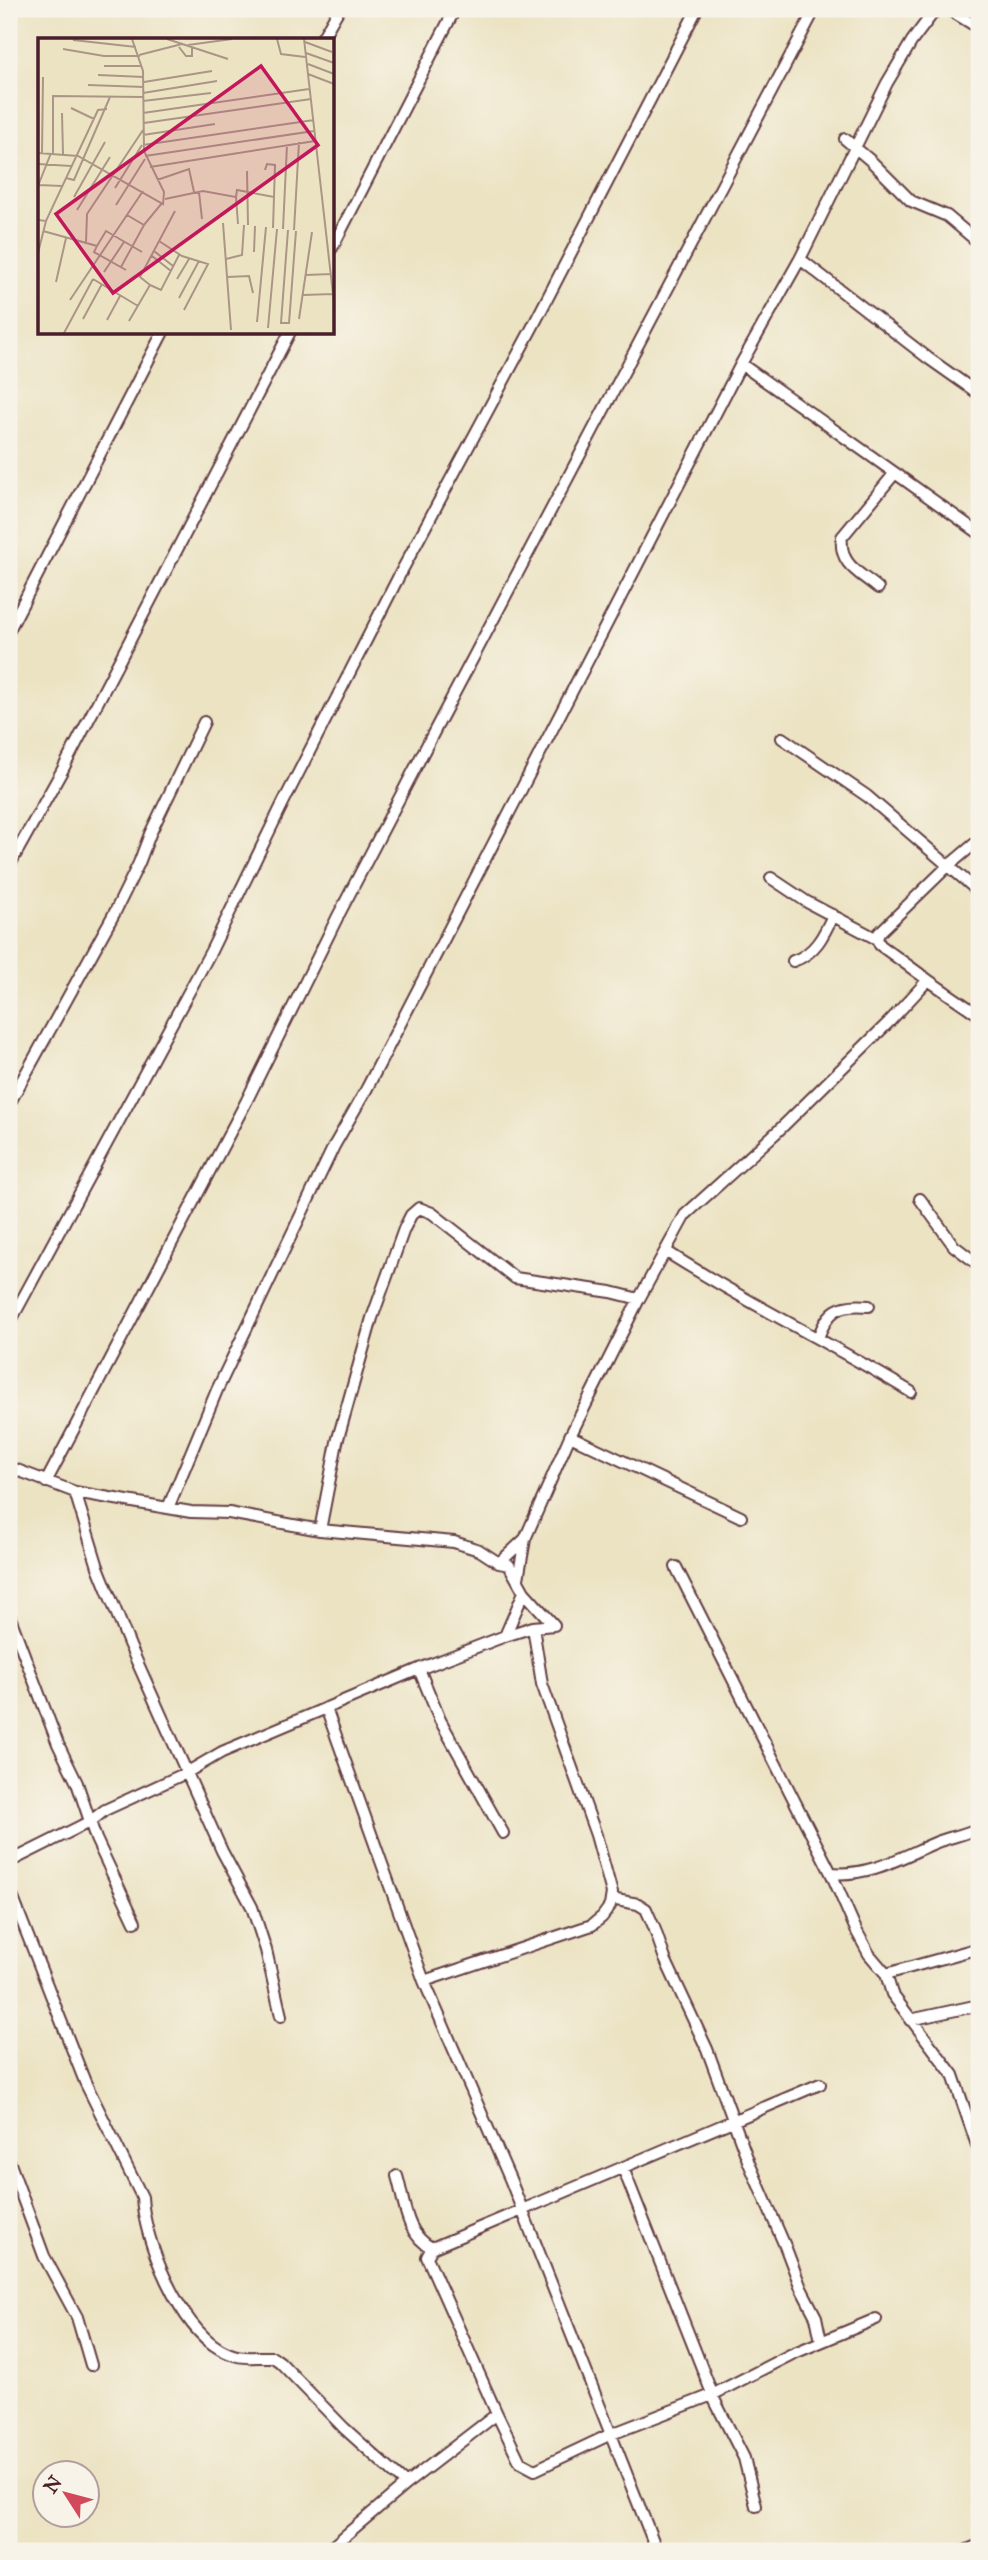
<svg xmlns="http://www.w3.org/2000/svg" width="988" height="2560" font-family="'IM FELL Great Primer',serif">
<style>
.lines{fill:none;stroke-linecap:round;stroke-linejoin:round}
.minor-casing{stroke:#623c42;stroke-width:14}
.minor{stroke:#fff;stroke-width:10}
.inset-road{fill:none;stroke:#ab9586;stroke-width:2}
.view{fill:#c2185b;fill-opacity:0.15;stroke:#c2185b;stroke-width:3.5}
.inset-edge{fill:none;stroke:#4a1f2b;stroke-width:3.5}
</style>
<rect width="100%" height="100%" fill="#f7f3e8"/>
<filter id="ink" filterUnits="userSpaceOnUse"><feTurbulence type="fractalNoise" baseFrequency=".0143" numOctaves="2"/><feDisplacementMap in="SourceGraphic" scale="14" xChannelSelector="R" yChannelSelector="G"/><feConvolveMatrix kernelMatrix="1 2 1 2 8 2 1 2 1" color-interpolation-filters="sRGB"/></filter>
<filter id="wash" filterUnits="userSpaceOnUse"><feTurbulence type="fractalNoise" baseFrequency=".00686" numOctaves="4" result="noise"/><feDisplacementMap in="SourceGraphic" scale="28" xChannelSelector="R" yChannelSelector="G"/><feGaussianBlur stdDeviation="1.57" result="paint"/><feColorMatrix in="noise" values="0 0 0 0 0 0 0 0 0 0 0 0 0 0 0 0 0 1.4 0 .05"/><feComposite in="paint" operator="in"/></filter>
<g filter="url(#wash)">
<rect width="100%" height="100%" fill="#ece3c3"/>
</g>
<g filter="url(#ink)">
<g class="lines">
<g class="minor-casing">
<path id="minor" d="M948,9L979,28
M321,40L339,9
M845,139L871,161L911,201L947,216L979,243
M332,248L455,9
M800,259L928,358L979,394
M741,364L895,473
M878,588C859,572 839,565 842,537L895,473L979,533
M9,630L163,332
M782,738L867,796L979,892
M9,866L63,769L290,332
M771,878L807,902L877,939
M793,961C815,954 824,935 833,915
M928,980L880,945L877,939L879,933L947,867L979,840
M9,1104L115,912L139,863L150,834L204,722
M920,1199L954,1246L979,1265
M667,1252C746,1303 831,1343 911,1392
M9,1324L211,951L283,803L400,574L532,328L697,9
M818,1338C828,1310 839,1303 869,1306
M570,1436L741,1517
M9,1467L75,1492L191,1512L229,1513L320,1530L454,1542L479,1550L499,1563L509,1565L524,1592L554,1625
M46,1482L246,1102L338,916L436,728L815,9
M75,1492L98,1567L130,1646L222,1851L252,1907L266,1950L281,2016
M168,1508L217,1390L334,1146L366,1090L741,364L800,259L887,83L912,41L936,9
M320,1530L337,1442L372,1318L404,1229L411,1215L419,1208L432,1213L515,1278L611,1292L639,1299
M499,1563L525,1539
M676,1567L831,1873L856,1930L869,1954L886,1974L892,1994L953,2075L979,2151
M518,1579L525,1539L570,1436L639,1299L685,1215L778,1131L889,1022L928,980L979,1015
M9,1615L58,1744L77,1783L96,1839L135,1922
M505,1636L524,1592
M419,1669L440,1720L503,1833
M326,1708L424,1981L510,2179L657,2551
M9,1862L91,1821L105,1810L186,1773L222,1752L419,1669L505,1636L533,1627L554,1625
M831,1873C870,1877 903,1856 937,1842C951,1837 966,1834 979,1828
M9,1888L85,2082L142,2197C144,2241 179,2326 220,2349C241,2361 251,2356 273,2357L280,2362L344,2428L406,2484
M611,1899L638,1904L646,1909L654,1927L665,1959L707,2049L749,2163L785,2246L801,2288L816,2317L821,2341
M886,1974L979,1948
M424,1981L592,1925L602,1917L610,1906L612,1893L596,1835L542,1684L533,1627
M910,2020L979,2005
M9,2161L44,2256L77,2317L91,2365
M623,2168L715,2401L744,2458L756,2506
M397,2176C405,2203 405,2234 432,2248
M497,2414L427,2257L432,2248L820,2084
M327,2551L406,2484L497,2414L520,2462L535,2470L609,2435L712,2395L792,2354L876,2319
M965,2551L979,2545"/>
</g>
<use href="#minor" class="minor"/>
</g>
</g>
<g transform="translate(38 38)">
<rect width="296" height="296" fill="#ece3c3"/>
<path class="inset-road" d="M129,1L190,21M239,1L243,16L267,19M266,1L296,265M35,2L98,9M267,4L294,14M150,7L194,1M141,9L148,18H154V9M25,11L66,18H102M268,15L296,25M101,17L144,6M270,26L296,36M66,28H104M270,36L296,46M60,37L106,39M106,44L174,33M50,47L106,49M105,55L179,43M105,63L173,55M33,70L56,81M24,75L25,116M105,75L271,51M106,85L273,61M105,97L177,86M105,107L276,82M0,115L40,118L125,166L126,154L106,113L105,33L94,1M4,115L5,39M15,115V58L106,59M107,118L276,93M0,126L33,128M112,129L277,103M227,132L229,126L237,127L235,190M209,133L210,187M28,140L36,142L72,59M119,142L151,131L156,154M1,147L24,148M0,148L13,115M77,150L104,107M161,154L164,181M36,159L67,104M198,159L199,152L236,159M127,161L165,153L198,159L200,186M78,167L107,121M39,172L72,119M89,177L106,187L124,165M0,182L8,183L60,72L69,71M185,185L193,292M245,191L249,107M250,192L243,285H251L258,193M256,192L261,104M5,193L59,208L56,214L88,232M121,203L144,218L170,226L146,272M48,205L49,176L105,92M59,208L68,193L104,214M116,213L135,228M216,214L217,188M0,215L8,183M114,218L133,233M188,221L204,217L206,187M83,229L106,187M66,234L86,204M268,237L293,236M189,239L211,238L215,255M55,241L100,268M139,241L151,221M18,244L28,200M112,247L123,252L141,217M265,257L295,256M141,260L161,223M32,262L105,153M45,281L64,246M261,281L274,194M69,282L82,258M91,283L112,247L102,239L137,173M219,284L228,189M230,290L239,191M26,295L55,241"/>
<path class="view" d="M223,28L280,107L75,255L18,176Z"/>
<rect width="296" height="296" class="inset-edge"/>
</g>
<rect width="988" height="2560" fill="none" stroke="#f7f3e8" stroke-width="35"/>
<g transform="translate(66 2494) rotate(306)"><circle r="33" fill="#f7f3e8" stroke="#b29e9c" stroke-width="2"/>
<path d="M0-5L12 26L0 18L-12 26Z" fill="#d1495b"/>
<text y="-10" font-size="19" font-weight="bold" text-anchor="middle" fill="#4a1f2b">N</text>
</g>
</svg>
